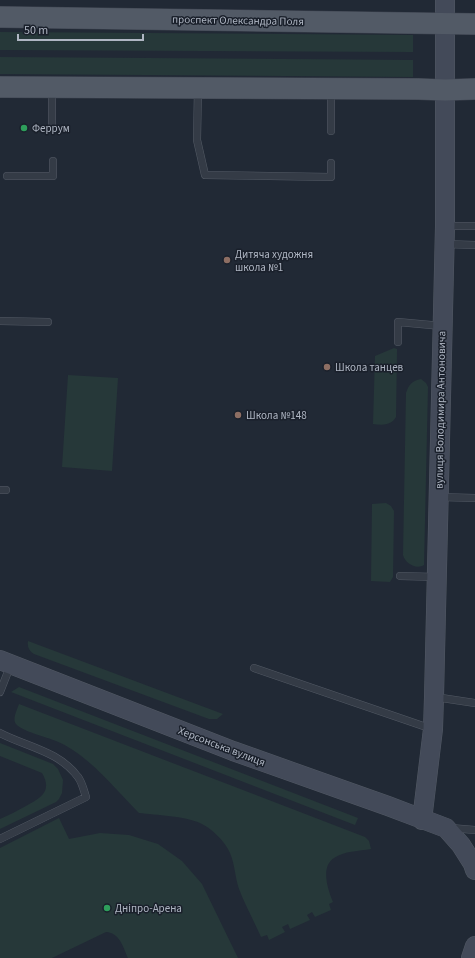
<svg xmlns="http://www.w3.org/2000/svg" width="475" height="958" font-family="'Source Sans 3',sans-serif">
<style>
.green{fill:#263839}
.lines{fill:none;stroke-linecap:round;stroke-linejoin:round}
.lane-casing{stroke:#525964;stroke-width:8}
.secondary-casing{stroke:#525964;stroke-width:20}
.primary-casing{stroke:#3e4450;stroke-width:22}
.lane{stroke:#343b46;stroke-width:7}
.secondary{stroke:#434a59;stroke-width:19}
.primary{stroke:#525a66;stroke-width:21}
.leisure-dot{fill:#2e9e5b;stroke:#1a202b;stroke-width:1.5}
.education-dot{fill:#8d6e63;stroke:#1a202b;stroke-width:1.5}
.labels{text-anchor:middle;stroke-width:3;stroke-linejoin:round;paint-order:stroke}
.street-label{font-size:11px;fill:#afb6c3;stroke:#1a202b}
.poi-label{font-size:11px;fill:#afb6c3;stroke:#1a202b;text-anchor:start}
</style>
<rect width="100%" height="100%" fill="#212935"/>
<path class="green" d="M0,32L413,35V52L0,50Z
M0,57L413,60V77L0,74Z
M394,348L397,349V352L396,417C391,426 382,425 373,424L375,356Z
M68,375L118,378L112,471L62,467Z
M421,379L426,383L428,387L424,565C416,570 405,563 403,555L406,393C409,384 412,381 421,379Z
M386,503L391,506L394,511L393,577L390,582L371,581L372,504Z
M28,641L223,714L217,719H209L34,654C29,651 27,647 28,641Z
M19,687L358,818L355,825L11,692Z
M19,704L365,837L369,841L371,849C359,851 344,851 334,858C320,867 328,890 333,902L329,904L331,910L315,917L312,912L307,915L310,920L290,929L288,924L282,927L285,932L269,940L267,935L261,937C254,921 245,905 239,889C235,877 235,865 230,853C225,841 211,828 200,823C185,816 156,815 139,813C115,789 88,754 56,741C47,737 21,731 16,724C12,719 17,710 19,704Z
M0,743L53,764L58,769L63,780L62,793L59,799L56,802L0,829V819C9,815 17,811 26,806C40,798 53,792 42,773L0,756Z
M59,818L69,839L100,833L129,835L158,844L182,861L202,884L238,958H128C123,947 120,933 106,932L52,958H0V848Z"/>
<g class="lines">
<g class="lane-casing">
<path id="lane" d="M52,89V124
M198,89L197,140L205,175L331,177V163
M331,131V91
M7,176H53V161
M445,226H475
M444,244L475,245
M0,321L48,322
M398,342V322L442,326
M0,490H6
M439,497L475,498
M400,576L437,577
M254,668L432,729
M0,692L11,664
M435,697L475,703
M0,733C27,747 59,751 78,777C82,782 84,791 86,797L0,839
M451,828L475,830"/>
</g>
<g class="secondary-casing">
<path id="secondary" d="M0,660L233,751L388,806L446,828L461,845L473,864L475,870
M422,820L433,729L434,697L445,226V0
M471,958L475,946"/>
</g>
<g class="primary-casing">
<path id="primary" d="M0,17L475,24
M0,87L418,89L445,90L475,89"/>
</g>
<use href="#lane" class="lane"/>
<use href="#secondary" class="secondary"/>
<use href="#primary" class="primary"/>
</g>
<g class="leisure-dot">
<circle cx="24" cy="128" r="4"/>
<circle cx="107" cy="908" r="4"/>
</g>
<g class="education-dot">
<circle cx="227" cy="260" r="4"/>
<circle cx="327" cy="367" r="4"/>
<circle cx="238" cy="415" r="4"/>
</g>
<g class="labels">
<g class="street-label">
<text transform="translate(238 20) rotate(1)" y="4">проспект Олександра Поля</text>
<text transform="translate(440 410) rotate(-89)" y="4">вулиця Володимира Антоновича</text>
<text transform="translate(222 746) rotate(21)" y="4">Херсонська вулиця</text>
</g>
<g class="poi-label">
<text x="32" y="132">Феррум</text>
<text x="235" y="258">Дитяча художня<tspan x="235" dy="13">школа №1</tspan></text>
<text x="335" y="371">Школа танцев</text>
<text x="246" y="419">Школа №148</text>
<text x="115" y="912">Дніпро-Арена</text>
</g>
</g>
<path d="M18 34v6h125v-6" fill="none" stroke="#afb6c3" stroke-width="2"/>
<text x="24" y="34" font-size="12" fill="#afb6c3" stroke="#1a202b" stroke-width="3" paint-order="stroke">50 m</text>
</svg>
